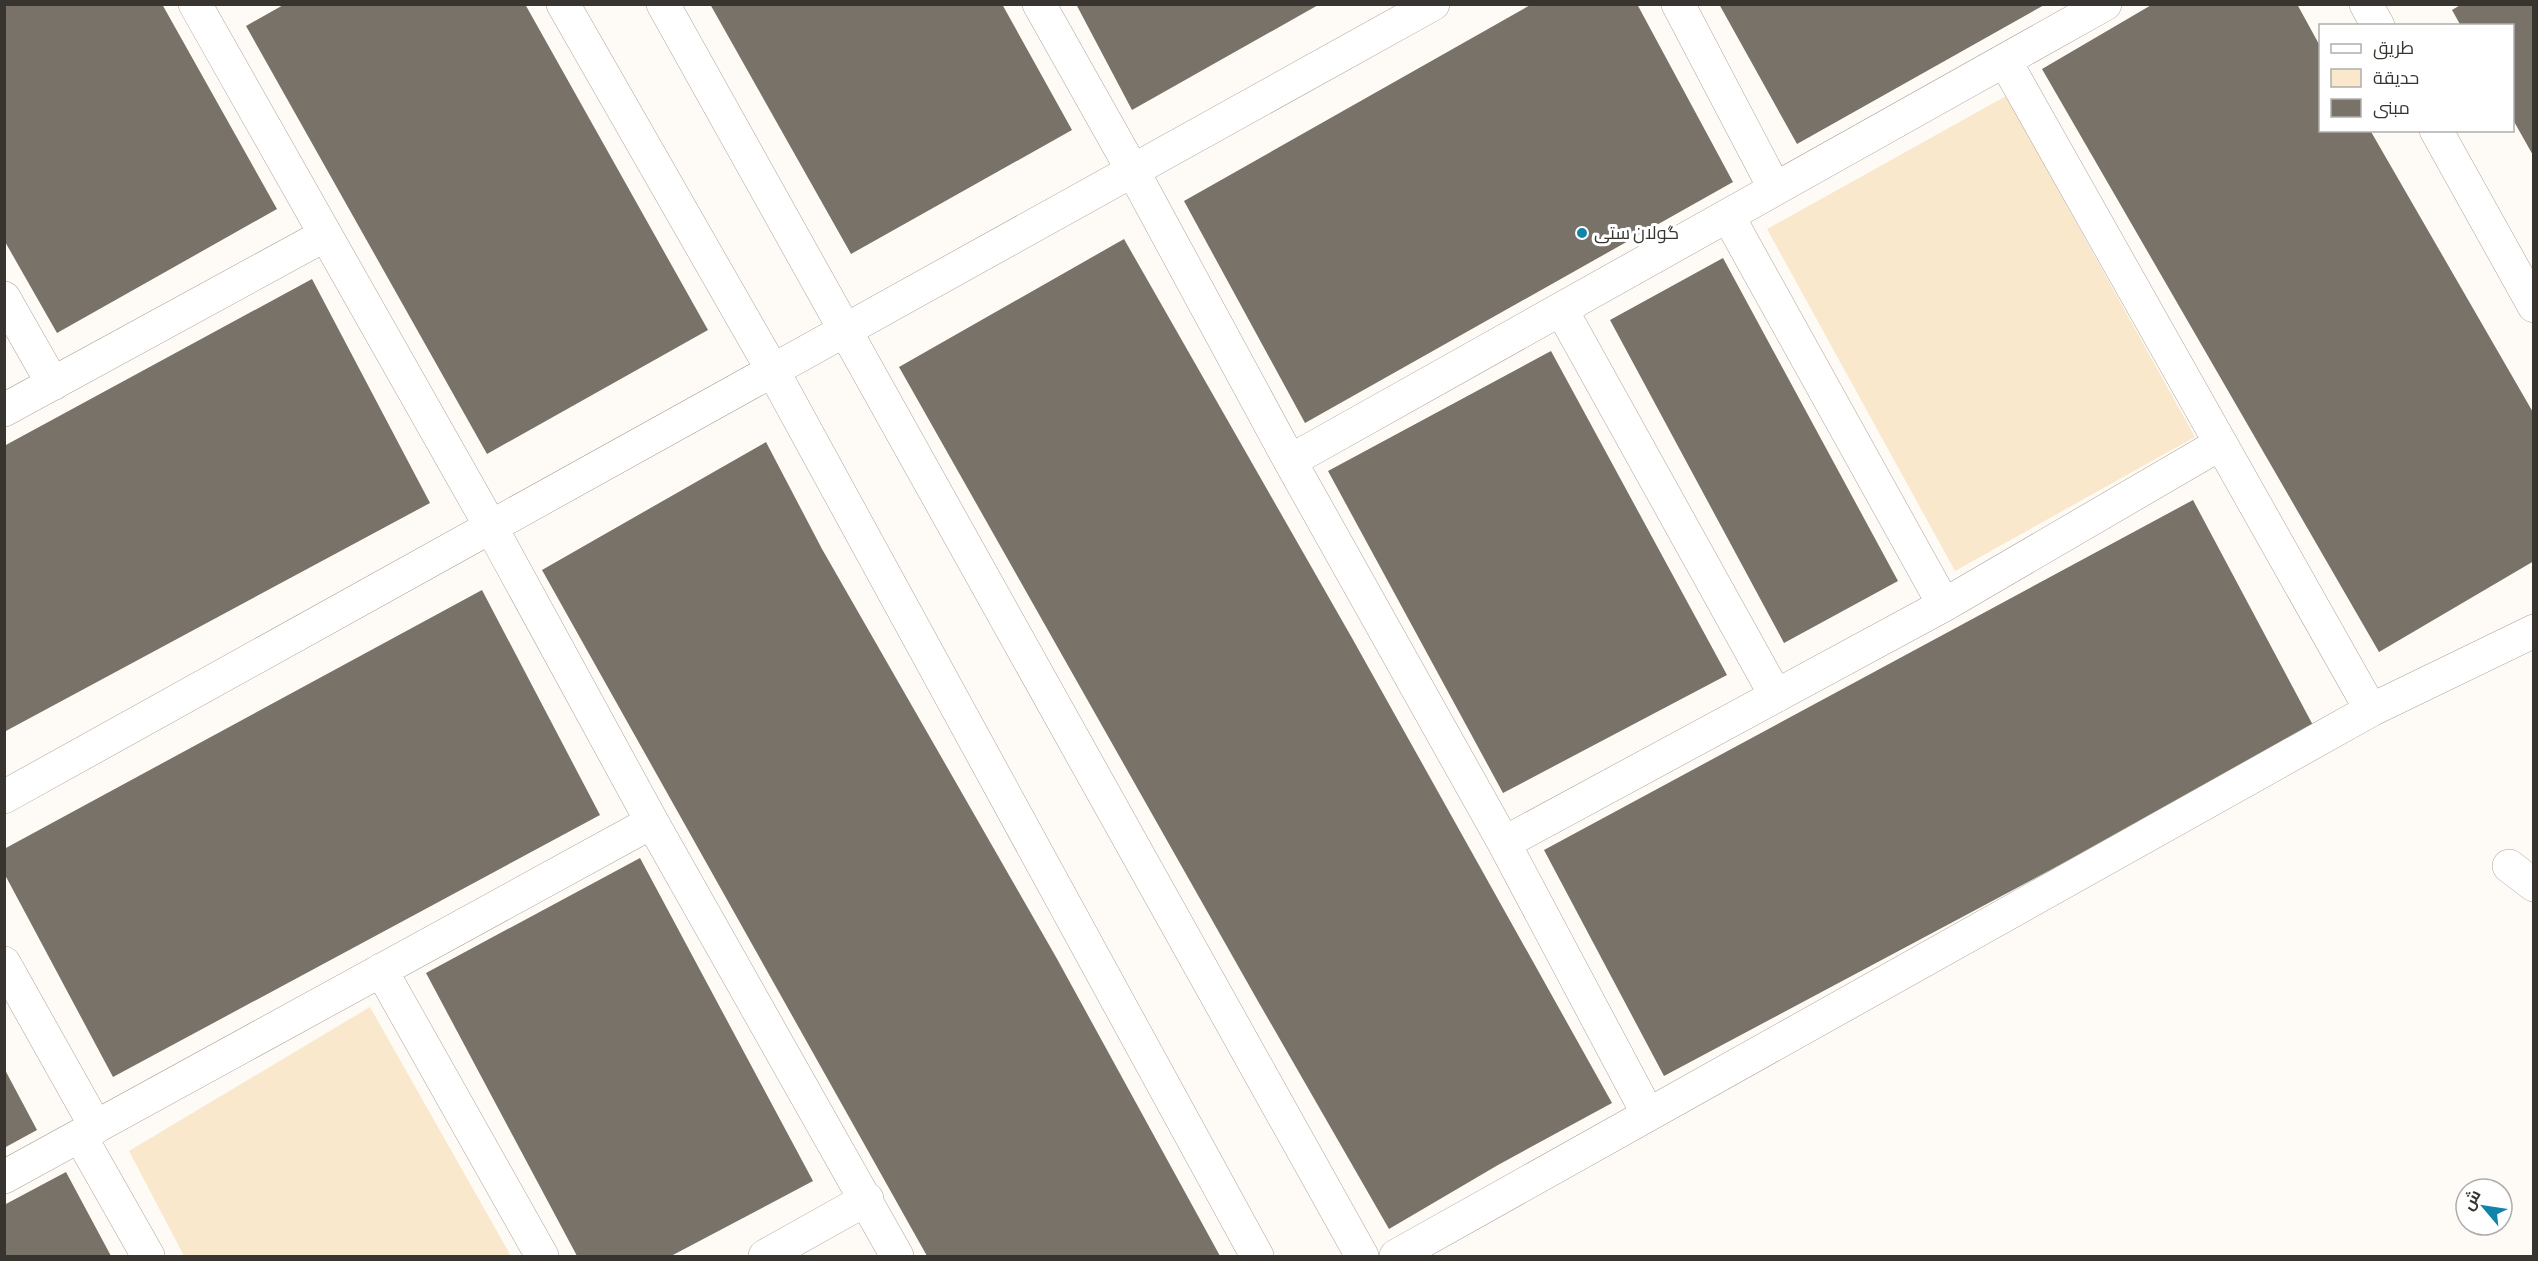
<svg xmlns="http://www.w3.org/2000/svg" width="2538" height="1261" font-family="'Alegreya Sans',Cairo,sans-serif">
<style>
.green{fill:#fae8cd}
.building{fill:#797268}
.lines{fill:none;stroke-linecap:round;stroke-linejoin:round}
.street-casing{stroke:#aca499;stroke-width:34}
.street{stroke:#fff;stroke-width:33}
.poi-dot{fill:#1284aa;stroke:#fff;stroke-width:2}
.labels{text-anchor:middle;stroke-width:6;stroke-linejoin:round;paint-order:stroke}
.poi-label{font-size:18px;fill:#383530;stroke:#fff;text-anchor:start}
</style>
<rect width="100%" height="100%" fill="#fefbf6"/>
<path class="green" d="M2006,96L2195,437L1955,571L1767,229Z
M370,1007L511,1256H184L129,1151Z"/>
<path class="building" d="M4,4H162L277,209L57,333L4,240Z
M285,4H525L708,330L487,454L246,26Z
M710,4H1002L1072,130L851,254Z
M1076,4H1320L1132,110Z
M1532,4H1637L1733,182L1305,423L1184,201Z
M1719,4H2046L1797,144Z
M2153,4H2297L2320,46V130H2370L2534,414V561L2379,652L2042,69Z
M2462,4H2534V157L2512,118V26H2461L2452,10Z
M1124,239L1352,638L1612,1103L1498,1165L1389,1229L1259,1003L899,367Z
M1723,258L1898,581L1784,643L1610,320Z
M312,279L430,503L4,732V446Z
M1551,351L1727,675L1503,793L1328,471Z
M766,442L822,549L1056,957L1220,1256H927L542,570Z
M2193,500L2315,729L1664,1076L1544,850Z
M482,590L600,815L113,1077L4,873V849Z
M640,858L813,1181L671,1256H577L426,973Z
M4,1068L37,1130L4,1148Z
M66,1172L111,1256H4V1205Z"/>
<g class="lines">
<g class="street-casing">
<path id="street" d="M195,4L491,527L652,822L897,1256
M563,4L773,371L1257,1256
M663,4L1362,1256
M1039,4L1133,171L1290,461L1504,843L1648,1114
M1678,4L1775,189
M2366,4L2378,26
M2005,61L2371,710
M2436,130L2534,306
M1728,216L1944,605
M4,298L53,384
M1561,309L1776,696
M4,410L325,235
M1290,461L2105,4
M4,797L1433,4
M1504,843L1944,605L2220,444
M2509,866L2534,885
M4,963L96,1127
M381,970L542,1256
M80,1136L148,1256
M4,1177L652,822
M765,1256L867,1199
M1396,1256L2371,710L2534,631"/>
</g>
<use href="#street" class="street"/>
</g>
<circle class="poi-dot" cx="1582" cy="233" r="6"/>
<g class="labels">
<g class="poi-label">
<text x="1594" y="239">گولان ستی</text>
</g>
</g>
<rect width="2538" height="1261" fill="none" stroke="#383530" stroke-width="12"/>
<rect x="2319" y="24" width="195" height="108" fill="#ffffff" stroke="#afaeac" stroke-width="1.5"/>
<rect x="2331" y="44" width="30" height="9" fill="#ffffff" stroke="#afaeac" stroke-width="1.5"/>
<text x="2373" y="54" font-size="18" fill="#383530">طريق</text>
<rect x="2331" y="69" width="30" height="18" fill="#fae8cd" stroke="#afaeac" stroke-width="1.5"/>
<text x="2373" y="84" font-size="18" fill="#383530">حديقة</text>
<rect x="2331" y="99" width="30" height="18" fill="#797268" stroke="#afaeac" stroke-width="1.5"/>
<text x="2373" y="114" font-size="18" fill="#383530">مبنى</text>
<g transform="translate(2484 1207) rotate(299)"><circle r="28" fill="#ffffff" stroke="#afaeac" stroke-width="1.5"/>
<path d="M0-4.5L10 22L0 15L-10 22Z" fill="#1284aa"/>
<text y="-9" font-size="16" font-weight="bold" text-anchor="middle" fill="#383530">ش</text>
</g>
</svg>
